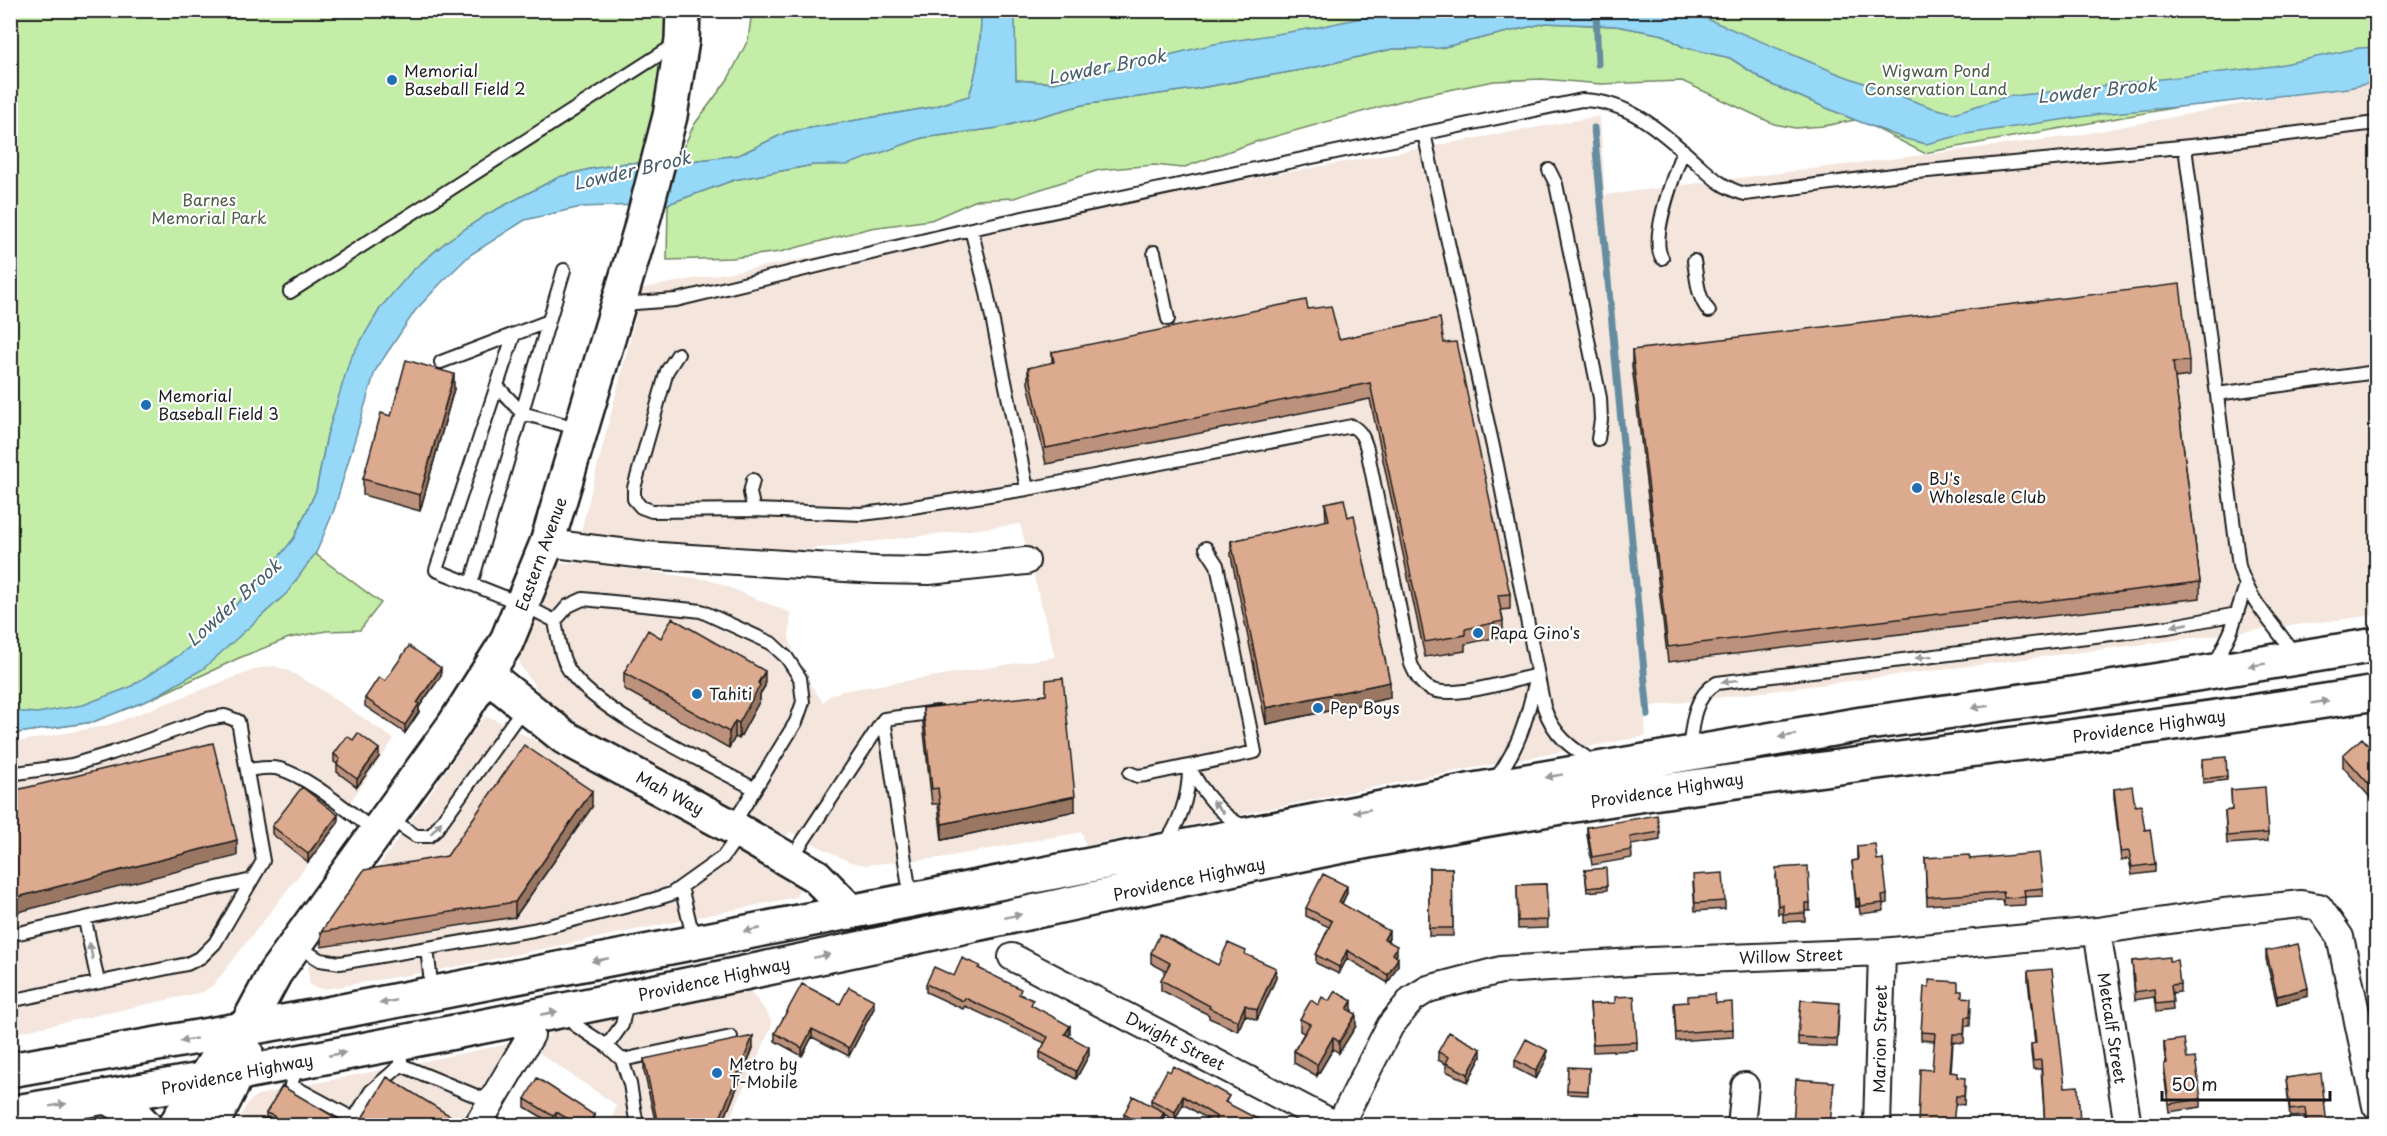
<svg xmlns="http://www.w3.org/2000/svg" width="2387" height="1136" font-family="'Playpen Sans',sans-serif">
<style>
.built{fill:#f4e6dd}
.green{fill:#c4eda8;stroke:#708462;stroke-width:1.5}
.water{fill:#95d8f7;stroke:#658d9f;stroke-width:1.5}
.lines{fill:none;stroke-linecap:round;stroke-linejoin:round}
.stream{stroke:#658d9f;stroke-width:7}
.lane-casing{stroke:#1c1c1c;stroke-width:16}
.street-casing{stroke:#1c1c1c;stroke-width:30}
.secondary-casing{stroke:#1c1c1c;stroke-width:38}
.highway-casing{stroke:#1c1c1c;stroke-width:38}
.lane{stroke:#fff;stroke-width:12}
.street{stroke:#fff;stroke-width:26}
.secondary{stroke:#fff;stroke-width:33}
.highway{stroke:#fff;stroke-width:33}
.wall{fill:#bd927b;stroke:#1c1c1c;stroke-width:1.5}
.shaded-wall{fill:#9a7764;stroke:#1c1c1c;stroke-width:1.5}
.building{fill:#dcaa8f;stroke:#1c1c1c;stroke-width:1.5}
.oneway{fill:#999}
.poi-dot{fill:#1f6fb2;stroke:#fff;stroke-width:2}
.labels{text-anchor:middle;stroke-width:4.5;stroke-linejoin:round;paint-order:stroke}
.poi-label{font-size:16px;fill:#1c1c1c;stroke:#fff;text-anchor:start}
.park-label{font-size:16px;fill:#4e5b46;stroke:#fff}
.street-label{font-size:16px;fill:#1c1c1c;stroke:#fff}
.water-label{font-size:18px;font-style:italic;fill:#465e69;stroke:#fff}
</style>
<rect width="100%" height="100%" fill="#fff"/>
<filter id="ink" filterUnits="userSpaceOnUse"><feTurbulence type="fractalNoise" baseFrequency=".0167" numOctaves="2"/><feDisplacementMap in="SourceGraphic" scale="12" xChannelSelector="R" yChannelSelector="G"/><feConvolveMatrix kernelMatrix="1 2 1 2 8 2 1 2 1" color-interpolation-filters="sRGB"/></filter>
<g filter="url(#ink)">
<path class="built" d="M2376,78V615L1644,707L1646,736L1425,777L1085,846L1082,832L940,858L866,865L850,862L790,832L783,840L583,731L547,704L520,665L519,654L554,570L558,564L577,562L711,580L791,613L789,637L794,654L807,680L823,702L831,695L842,691L1055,657L1020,524L778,553L580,535L643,288L1600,116L1605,195L2073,136Z
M274,666L287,670L319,688L394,739L303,870L229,965L214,984L203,992L11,1034V743L109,725L259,668Z
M485,717L494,719L720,837L790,877L799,890L796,897L450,968L325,989L315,988L309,983L308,967L480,722Z
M748,988L768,1014L772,1022L771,1028L727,1125H611L616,1105L539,1053L552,1026Z
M508,1044L459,1125L235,1126L248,1103L257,1095Z"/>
<path class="green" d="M1013,10L1556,11L1156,59L1054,83L1016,80Z
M10,11H683L658,164L627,163L590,169L559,177L486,215L447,241L412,271L327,435L316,491L294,538L381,603L360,630L326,631L289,638L239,658L151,699L93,722L11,734Z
M752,11H981C981,40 979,68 969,96L933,107L787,132L739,155L676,163L694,125L728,79L748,40Z
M1647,11H2376V71L1924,153Z
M1546,23L1616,26L1664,35L1683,47L1730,58L1770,84L1855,120L1824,126L1795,128L1774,124L1682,81L1601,84L1542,79L1494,81L1419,96L1255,142L1182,168L1154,165L1099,170L1014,198L977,200L931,220L871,228L780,252L732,258L667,260L668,204L734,180L813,165L847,164L922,138L998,128L1082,105L1194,89L1312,68L1392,49L1440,48Z"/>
<path class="water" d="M981,11H1015L1016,80L1054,83L1214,44L1314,28L1394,11H1688L1839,74L1933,108L1954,113L2005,97L2274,66L2359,48L2376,47V82L2348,88L2200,105L2101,114L1966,134L1926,144L1906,139L1855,120L1770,84L1730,58L1683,47L1664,35L1616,26L1546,23L1440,48L1392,49L1312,68L1194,89L1082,105L998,128L922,138L847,165H813L734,180L668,204L581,207L525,220L470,255L441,283L415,311L375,371L334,510L317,551L287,593L203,669L151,699L93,722L11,734L10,711L37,713L83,705L130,687L181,654L222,619L262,578L294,538L316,491L327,435L350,359L381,307L412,271L447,241L486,215L559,177L590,169L627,163H676L739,155L787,132L933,107L969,96C979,68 981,40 981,11Z"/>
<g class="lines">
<path class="stream" d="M1596,10L1598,64
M1594,128L1648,715"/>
<g class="lane-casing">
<path id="lane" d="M1424,133L1497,465L1544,707C1553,735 1571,748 1595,763
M2185,147L2239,566C2250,604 2276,625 2295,656
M1549,170L1556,184L1600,398L1601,420L1598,439
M971,229L986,288L1027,489
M1154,252L1168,319
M1662,258C1649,238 1675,173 1683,150
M1694,261C1697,278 1697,297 1709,311
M290,292L676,44
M622,304L676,300L971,229L1582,100C1631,101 1664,134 1698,164C1713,178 1725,189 1745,194L1917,172L2201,145L2376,123
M514,334L436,570L524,605L555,621C558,637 560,656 569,670C594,711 709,764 755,789
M678,354L667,371L634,488V499L641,507L652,511L754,510L862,514L887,511L1027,489L1352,426C1362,432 1364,439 1367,449L1411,664C1415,673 1419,682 1427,687C1447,702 1513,680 1537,675
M441,362L549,321
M497,386L522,413L580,429
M2217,394L2376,372
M753,480L750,493L754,510
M471,584L564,270
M555,621L568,606L583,599L693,610L701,611L771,643L787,658L800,678L803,702L796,722L732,826
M2214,667L2231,631L2246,585
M884,719L908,881L915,897
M1689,752C1692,727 1692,697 1717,683L2168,627L2237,614
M1189,766C1199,787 1223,820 1247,827
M247,770C257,769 269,766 280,769C309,777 350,813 375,831
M1130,773L1137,776L1146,775L1255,752L1217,565L1206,548
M10,774L72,765L112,753L207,719L225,716L238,721L263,861L215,943L201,957L187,964L10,1001
M1494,781C1519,748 1527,719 1536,679
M388,817L416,836H429L435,831L524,707
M1163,846C1179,826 1189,796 1189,770
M791,859L884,719L938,712
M681,887L690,924L700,938
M85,920L98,982
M10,935L252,880
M296,945L320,960L340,963L533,930L652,900L671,894L723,857L740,833
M427,948L432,992
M575,1025L607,1046L622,1025L627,1001
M607,1046L622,1060L630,1084L637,1126
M622,1060L731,1037
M401,1065L491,1102
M297,1066L291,1085L354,1119L351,1126
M354,1119L371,1091L401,1065V1058
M267,1126V1125"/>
</g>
<g class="street-casing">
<path id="street" d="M547,543L645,555L876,570L929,571L1026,561
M2097,931L2128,1126
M1012,957L1338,1126
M477,1126L531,1035
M1339,1126L1390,1026L1412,999L1428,989L1501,970L1651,961L1882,952L2097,931L2224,912L2301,904L2319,907L2340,937L2376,1106
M1741,1126L1745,1086
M1877,1126L1882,952"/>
</g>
<g class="secondary-casing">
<path id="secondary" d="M487,675L564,737L732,827L816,876L851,912
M175,1126L219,1055L245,1029L275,973L454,725L506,643L547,543L640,232L670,116L682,40L683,10
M211,1126L238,1073L246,1052"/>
</g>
<g class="highway-casing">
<path id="highway" d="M10,1070L317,1016L1474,790L1862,724L2085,692L2376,645
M106,1097L128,1108L145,1126
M10,1113C332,1060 652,993 971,925C1128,892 1285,855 1444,827C1753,771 2066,743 2376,693"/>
</g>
<use href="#lane" class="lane"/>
<use href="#street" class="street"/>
<use href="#secondary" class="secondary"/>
<use href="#highway" class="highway"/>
</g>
<path class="wall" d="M1308,309L1339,339L1444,343L1510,594V609L1501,610L1503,621V636L1465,644V651L1425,657L1370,399L1046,464L1028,383V368L1052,363V352Z
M1632,350L2189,361V376L2175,378L2200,582V598L1668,662L1632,366Z
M454,389L420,511L363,495V479L391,416Z
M1325,503L1390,698L1266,724L1231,556V541L1326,521Z
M661,638L765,686L760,694V700L739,739L735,737L729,748L624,689V673Z
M441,676L419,707V712L405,733L365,706V698L385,681Z
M923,708L1075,811L942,840L938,804H932L923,723Z
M2376,753V804L2343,767V755Z
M334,754L379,757L357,787L337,772V764L334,762Z
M2202,764L2227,776V780L2203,783Z
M2114,789L2135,806L2145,830L2155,864V872L2132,875L2129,859L2121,860L2114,797Z
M2231,790L2268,833V841L2227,844L2225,811L2232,810Z
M592,807L515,917L321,947V932L447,856Z
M338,823L308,862L272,834V826Z
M1587,827L1660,832V840L1631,845L1632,858L1592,865L1587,835Z
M1857,846L1877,860L1887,895V903L1883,904V911L1860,914L1859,906L1856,907L1852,861L1857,860Z
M1925,858L1970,859L2043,888V896L2025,897V905L2004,906L2003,900L1927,905Z
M1429,868H1452L1453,936H1429Z
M1585,870L1607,886V890L1587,892Z
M1776,876L1810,903V911H1805V921L1783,922V913L1778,914Z
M1693,883L1725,901V909L1695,911Z
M1546,884L1548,928L1518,929L1517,885Z
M1347,893L1342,904L1389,938L1388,941L1397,954L1396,956L1398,965L1388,983L1347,958L1339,974L1316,963V955L1329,927L1306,916V908Z
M2266,951L2308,996L2277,1004L2266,959Z
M1151,953L1218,965L1246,955L1276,978L1257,1020L1245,1015L1238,1031L1209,1018V1015L1161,990V980L1166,971L1151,963Z
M2132,961H2169L2180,984V992L2172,993L2173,1010L2156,1012L2154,997L2135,1000Z
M980,969L1021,995L1033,1006L1070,1034L1068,1036L1089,1055L1076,1079L1040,1060V1052L1045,1043L965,1006L963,1009L926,992V984L954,976Z
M2028,971L2065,1087L2080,1125H2045L2041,1069H2033L2031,1052V1044H2035L2028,980Z
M1958,991L1962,997L1971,1007L1970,1026H1965L1964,1043L1953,1042L1951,1072L1957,1077L1965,1086L1964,1105L1956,1104L1934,1041L1921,1040V1032Z
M1329,1001L1352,1012L1356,1026L1339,1053L1333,1049L1317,1076L1294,1063V1051L1304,1033L1300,1031V1019Z
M1674,1003L1733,1029V1037L1676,1041Z
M840,1004L874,1008L849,1056L812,1037L802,1056L775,1041V1033Z
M1590,1004L1637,1042V1050L1593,1052Z
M1839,1011L1837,1047L1798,1045V1037Z
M2164,1042L2187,1059L2201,1099V1107L2169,1112L2164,1072V1064L2166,1063L2164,1050Z
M753,1048L722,1125H656L644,1071V1059Z
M1438,1052L1481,1057L1468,1082L1446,1071V1064L1438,1060Z
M1547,1058L1536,1079L1515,1068V1060Z
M1589,1068L1588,1095L1567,1094V1090Z
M1170,1072L1229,1096L1214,1123L1183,1104L1175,1120L1164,1114V1120L1161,1125H1130L1124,1122V1114L1151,1105V1100Z
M2286,1078L2327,1125H2306L2305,1116L2290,1117Z
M525,1099L594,1123L592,1125H566L556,1120L553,1124L525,1107Z
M266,1113L343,1125H274V1120L266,1117Z"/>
<path class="shaded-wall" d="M454,374V389L420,511V495Z
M441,668V676L419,707V712L405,733V725L417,703Z
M765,671V686L760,694V700L739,739V723Z
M1390,682V698L1266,724V708Z
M735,721V737L729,748V732Z
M379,749V757L357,787V779Z
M592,791V807L515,917V902Z
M1075,796V811L942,840V824Z
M338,815V823L308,862V854Z
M237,840V856L10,914V899Z
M1347,886V893L1339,909V902Z
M1859,898V906L1856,907V899Z
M1389,931V938L1384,946V939Z
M1397,946V954L1393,962V954Z
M1347,950V958L1339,974V967Z
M1398,958V965L1388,983V975Z
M1276,968V978L1257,1020V1010Z
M2308,988V996L2277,1004V996Z
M874,1000V1008L849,1056V1048Z
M1352,1001V1013L1347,1009Z
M1245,1005V1015L1238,1031V1021Z
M1356,1014V1026L1339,1053V1042Z
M1070,1026V1034L1065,1042V1034Z
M812,1029V1037L802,1056V1048Z
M753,1036V1048L722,1125H675Z
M1333,1037V1049L1317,1076V1065Z
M1089,1047V1055L1076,1079V1071Z
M1481,1049V1057L1468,1082V1074Z
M1547,1050V1058L1536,1079V1071Z
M1183,1096V1104L1175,1120V1112Z
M556,1112V1120L553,1124V1116Z
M1164,1112V1120L1161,1125H1157Z
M594,1115V1123L592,1125H588Z"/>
<path class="building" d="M2180,284L2189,361L2173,362L2200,582L1668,647L1632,350Z
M1306,300L1308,309L1331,306L1339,339L1440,318L1444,343L1456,342L1510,594L1498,595L1503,621L1465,629V635L1425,642L1370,383L1046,448L1028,368L1054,362L1052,352Z
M406,360L454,374L420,495L363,479L381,413L391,416Z
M1344,499L1348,517L1354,515L1390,682L1266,708L1231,541L1329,520L1325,503Z
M672,618L765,671L758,683L760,685L739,723L735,721L729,732L624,673L648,630L661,638Z
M409,646L441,668L417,703L419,704L405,725L365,698L379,677L385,681Z
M1063,678L1075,796L942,824L938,788L932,789L923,708L1046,695V680Z
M358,733L379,749L357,779L337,764L340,759L334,754L347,736L353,740Z
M2362,738L2376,753V792L2343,755Z
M213,743L237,840L10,899V782L12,791Z
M524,745L592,791L515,902L321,932L364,870L447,856Z
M2226,757L2227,776L2203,779L2202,759Z
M2132,786L2135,806L2141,805L2145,830L2150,829L2155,864L2132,867L2129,851L2121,852L2114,789Z
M302,787L338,815L308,854L272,826Z
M2265,787L2268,833L2227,836L2225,811L2232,810L2231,790Z
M1657,815L1660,832L1630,837L1632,850L1592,857L1587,827Z
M1875,844L1877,860L1883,859L1887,895L1882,896L1883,903L1860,906L1859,898L1856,899L1852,861L1858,860L1857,846Z
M2039,853L2043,888L2024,890L2025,897L2004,898L2003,892L1927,897L1925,858L1969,855L1970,859Z
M1808,866L1810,903H1805V913L1783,914V905L1778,906L1776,868Z
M1429,868H1452L1453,928H1429Z
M1606,868L1607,886L1587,888L1585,870Z
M1723,873L1725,901L1695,903L1693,875Z
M1323,874L1347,886L1339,902L1389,931L1384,939L1397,946L1393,954L1398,958L1388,975L1347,950L1339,967L1316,955L1332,921L1306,908Z
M1546,884L1548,920L1518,921L1517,885Z
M1160,934L1218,965L1228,943L1246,951L1245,954L1276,968L1257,1010L1245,1005L1238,1021L1209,1008L1210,1006L1161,980L1170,963L1151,953Z
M2298,944L2308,988L2277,996L2266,951Z
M2169,957V961L2177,960L2180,984L2171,985L2173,1002L2156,1004L2154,989L2135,992L2132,961Z
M962,958L980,966L978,968L1021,989L1019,994L1033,1000L1031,1005L1070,1026L1065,1034L1089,1047L1076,1071L1040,1052L1048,1037L965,998L963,1001L926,984L934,967L954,976Z
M2052,969L2065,1087L2078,1086L2080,1125H2045L2041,1060L2033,1061L2031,1044L2036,1043L2028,971Z
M1929,980L1958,982V991H1962V997L1971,998L1970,1017H1965L1964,1034H1953L1950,1072L1958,1073L1957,1077L1965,1078L1964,1096H1956L1953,1125H1918L1920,1069L1932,1070L1935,1033L1921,1032L1924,987H1929Z
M802,984L840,1004L849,987L874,1000L849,1048L812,1029L802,1048L775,1033Z
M1335,991L1352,1001L1347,1009L1356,1014L1339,1042L1333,1037L1317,1065L1294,1051L1310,1024L1300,1019L1311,1000L1318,1005L1322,997L1329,1001Z
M1715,994L1716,1003L1732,1002L1733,1029L1676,1033L1674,1003L1688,1002V996Z
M1634,996L1637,1042L1593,1044L1590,1004L1615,1003V997Z
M1801,1000L1839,1003L1837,1039L1798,1037Z
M1449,1032L1481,1049L1468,1074L1446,1063L1449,1057L1438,1052Z
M753,1036L721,1116L675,1125H658L644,1059Z
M1526,1039L1547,1050L1536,1071L1515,1060Z
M2184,1039L2187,1059L2195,1058L2201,1099L2169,1104L2164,1064L2167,1063L2164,1042Z
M1173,1066L1199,1079L1229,1096L1225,1102L1269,1125H1212L1217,1117L1183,1096L1175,1112L1151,1100L1167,1070L1170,1072Z
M1568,1067L1589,1068L1588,1091L1567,1090Z
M2321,1073L2327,1125H2307L2305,1108L2290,1110L2286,1078Z
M387,1077L457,1120L454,1125H358Z
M537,1078L594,1115L588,1125H579L556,1112L553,1116L525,1099Z
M1796,1079L1834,1082L1830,1125H1793Z
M282,1086L343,1122V1125H274V1116L266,1113Z
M1133,1096L1164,1112L1157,1125H1131L1134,1120L1124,1114Z"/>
<defs><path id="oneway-solid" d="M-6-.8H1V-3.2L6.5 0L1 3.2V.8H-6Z" transform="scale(1.5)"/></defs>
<g class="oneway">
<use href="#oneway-solid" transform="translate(2180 625) rotate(169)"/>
<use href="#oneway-solid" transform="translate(1924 657) rotate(173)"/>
<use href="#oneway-solid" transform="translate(2257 665) rotate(171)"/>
<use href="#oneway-solid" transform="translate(1730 681) rotate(173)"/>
<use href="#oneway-solid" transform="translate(2320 702) rotate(-9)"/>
<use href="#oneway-solid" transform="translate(1980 707) rotate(172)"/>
<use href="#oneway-solid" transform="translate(1787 736) rotate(171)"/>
<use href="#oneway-solid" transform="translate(1554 776) rotate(170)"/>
<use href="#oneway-solid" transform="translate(1218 807) rotate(-133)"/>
<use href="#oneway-solid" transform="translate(1362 811) rotate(169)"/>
<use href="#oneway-solid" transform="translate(436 828) rotate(-49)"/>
<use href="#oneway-solid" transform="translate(1013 916) rotate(-12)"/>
<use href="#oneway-solid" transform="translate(752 930) rotate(169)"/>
<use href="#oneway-solid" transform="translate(91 951) rotate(-102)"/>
<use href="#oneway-solid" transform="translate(822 956) rotate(-12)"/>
<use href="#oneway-solid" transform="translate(600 960) rotate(169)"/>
<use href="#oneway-solid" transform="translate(388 1002) rotate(169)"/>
<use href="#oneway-solid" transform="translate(549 1013) rotate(-11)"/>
<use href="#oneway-solid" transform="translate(188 1040) rotate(170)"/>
<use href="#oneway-solid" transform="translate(337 1054) rotate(-11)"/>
<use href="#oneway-solid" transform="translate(58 1105) rotate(-9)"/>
</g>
</g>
<g class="poi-dot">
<circle cx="392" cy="80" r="6"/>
<circle cx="146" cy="405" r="6"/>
<circle cx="1917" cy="488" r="6"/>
<circle cx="1478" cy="633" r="6"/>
<circle cx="697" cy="694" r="6"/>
<circle cx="1318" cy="708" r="6"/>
<circle cx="717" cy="1073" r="6"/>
</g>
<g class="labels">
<g class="poi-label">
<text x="404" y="77">Memorial<tspan x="404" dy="18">Baseball Field 2</tspan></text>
<text x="158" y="402">Memorial<tspan x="158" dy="18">Baseball Field 3</tspan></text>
<text x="1929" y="485">BJ's<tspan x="1929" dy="18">Wholesale Club</tspan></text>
<text x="1490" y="639">Papa Gino's</text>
<text x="709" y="700">Tahiti</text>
<text x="1330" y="714">Pep Boys</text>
<text x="729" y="1070">Metro by<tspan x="729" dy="18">T-Mobile</tspan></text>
</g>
<g class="park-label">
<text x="1936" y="77">Wigwam Pond<tspan x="1936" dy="18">Conservation Land</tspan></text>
<text x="209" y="206">Barnes<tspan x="209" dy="18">Memorial Park</tspan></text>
</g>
<g class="street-label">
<text transform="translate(541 554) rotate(-70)" y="6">Eastern Avenue</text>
<text transform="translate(2149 726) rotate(-8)" y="6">Providence Highway</text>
<text transform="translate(1667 790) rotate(-9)" y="6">Providence Highway</text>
<text transform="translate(670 793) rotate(28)" y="6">Mah Way</text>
<text transform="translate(1189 879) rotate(-12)" y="6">Providence Highway</text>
<text transform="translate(1791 956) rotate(-2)" y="6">Willow Street</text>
<text transform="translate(714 979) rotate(-12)" y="6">Providence Highway</text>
<text transform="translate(2112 1028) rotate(81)" y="6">Metcalf Street</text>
<text transform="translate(1880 1039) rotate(-89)" y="6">Marion Street</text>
<text transform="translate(1175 1041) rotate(27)" y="6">Dwight Street</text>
<text transform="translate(237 1074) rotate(-11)" y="6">Providence Highway</text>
</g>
<g class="water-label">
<text transform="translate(1107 67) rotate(-11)" y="6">Lowder Brook</text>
<text transform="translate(2097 91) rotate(-6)" y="6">Lowder Brook</text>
<text transform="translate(632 171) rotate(-13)" y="6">Lowder Brook</text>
<text transform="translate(234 603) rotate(-42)" y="6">Lowder Brook</text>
</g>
</g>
<rect width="2387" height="1136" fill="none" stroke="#fff" stroke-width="36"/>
<rect x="18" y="18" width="2351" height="1100" fill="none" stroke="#1c1c1c" stroke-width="2" filter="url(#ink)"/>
<path d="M2162 1091v9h168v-9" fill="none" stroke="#1c1c1c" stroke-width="3"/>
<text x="2171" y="1091" font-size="18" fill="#1c1c1c" stroke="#ffffff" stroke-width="4.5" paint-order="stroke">50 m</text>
</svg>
